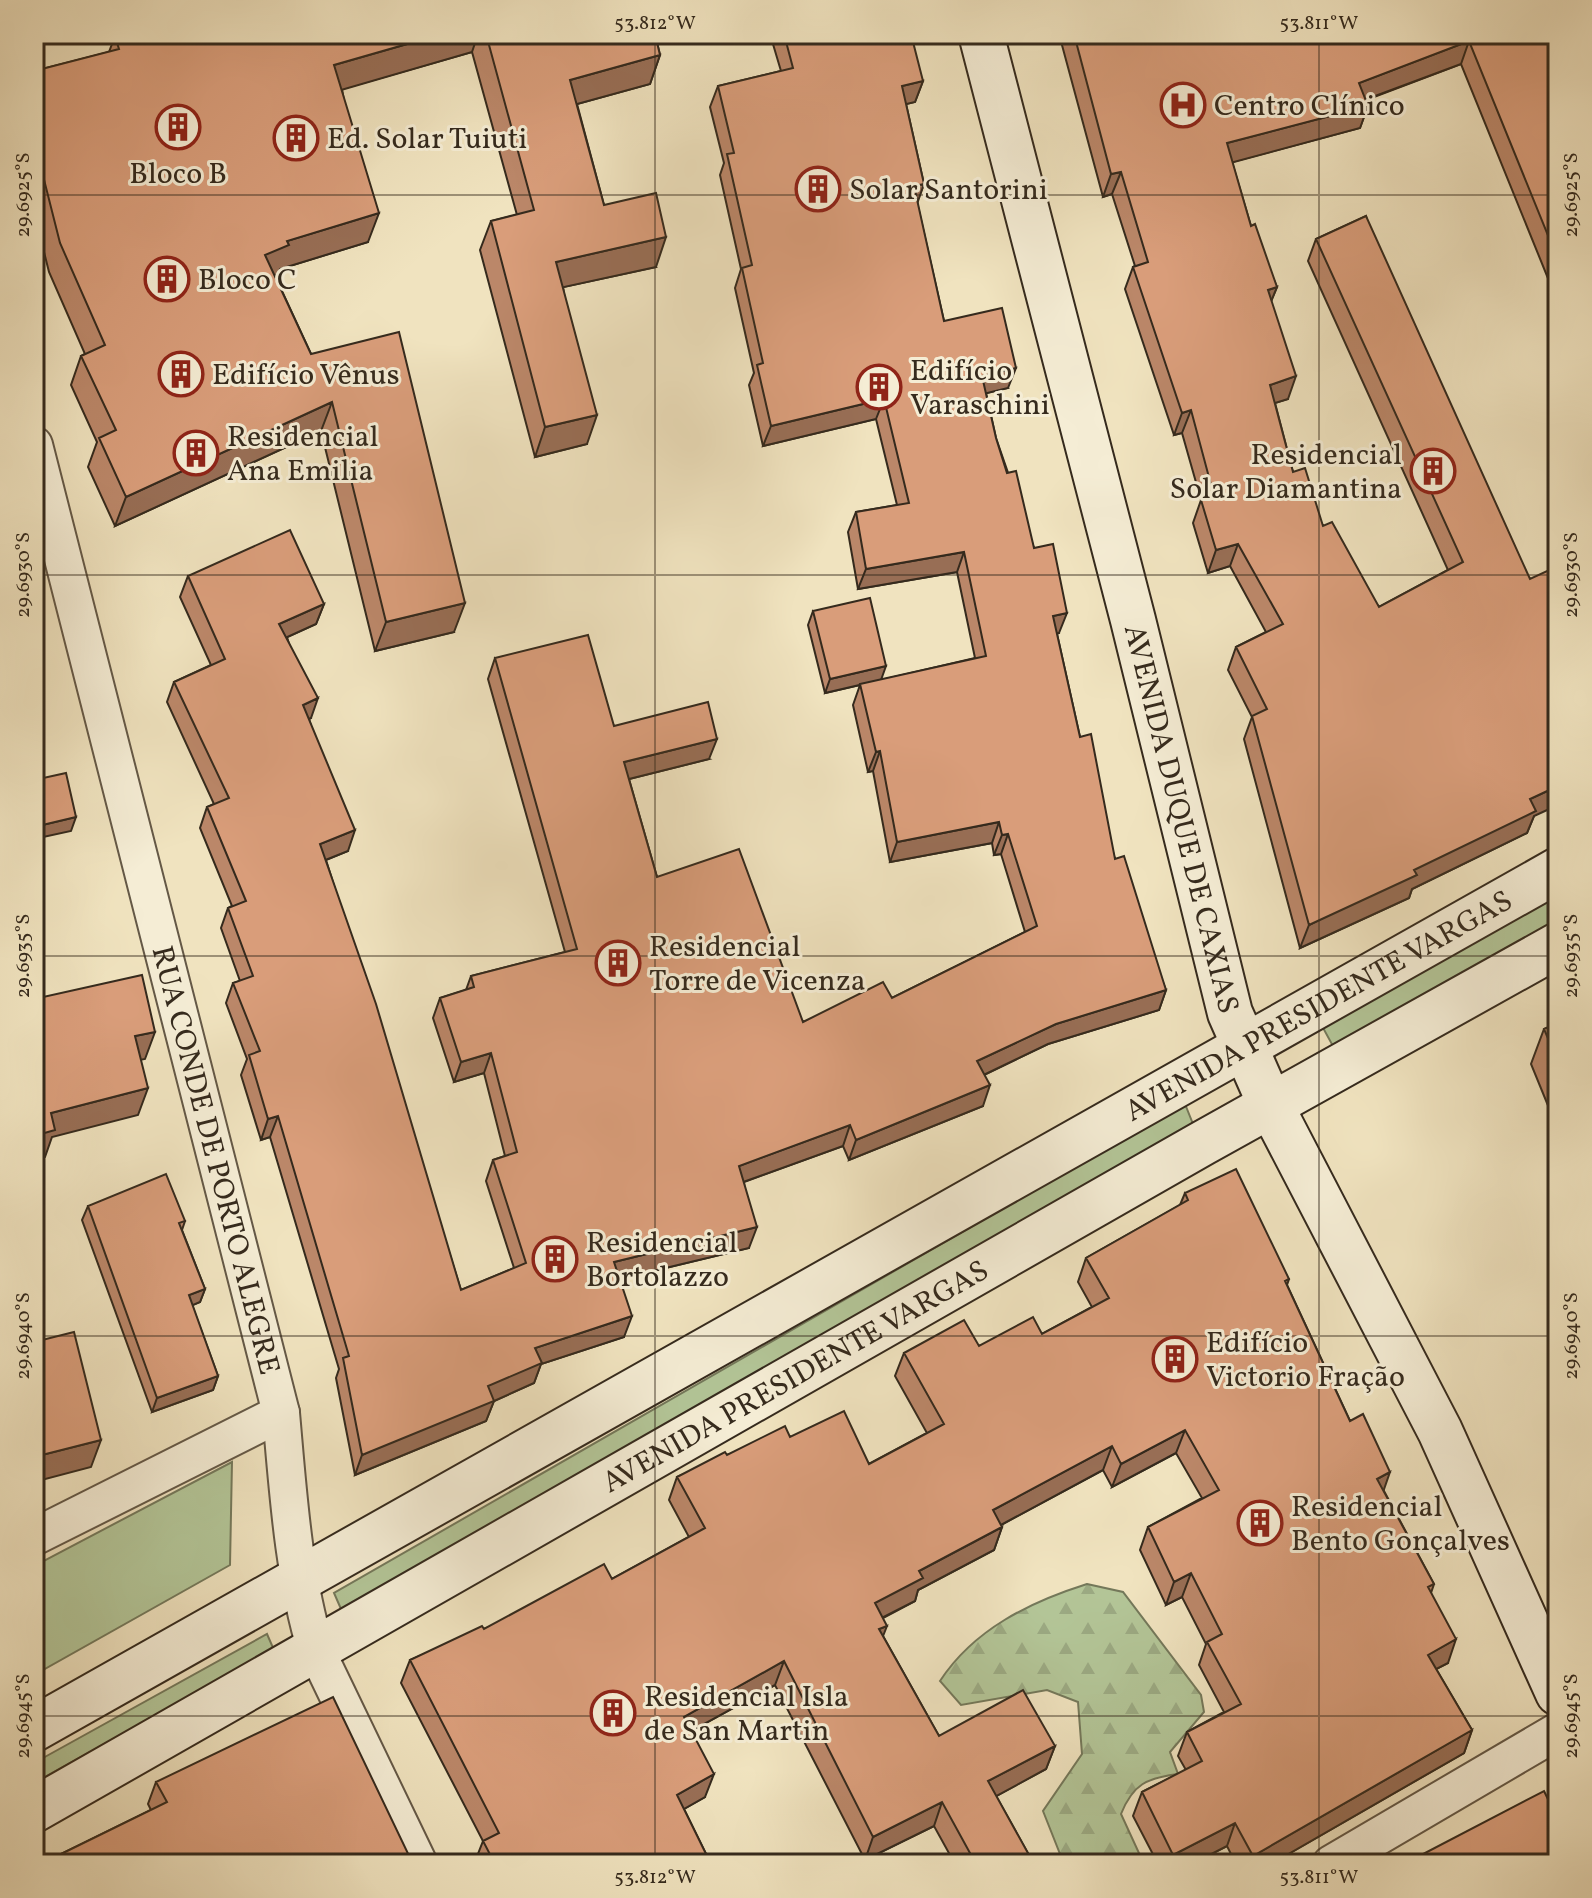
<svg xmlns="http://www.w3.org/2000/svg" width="1592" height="1898" font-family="Vollkorn,serif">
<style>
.forest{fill:url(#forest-firs);stroke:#74785a;stroke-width:2}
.park{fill:#b3c597;stroke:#74785a;stroke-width:2}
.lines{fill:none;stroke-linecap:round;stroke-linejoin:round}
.street-casing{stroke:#645846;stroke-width:40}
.secondary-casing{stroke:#352a1d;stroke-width:48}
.street{stroke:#f5edd5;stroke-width:36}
.secondary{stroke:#f5edd5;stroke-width:44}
.wall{fill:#bb8769;stroke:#352a1d;stroke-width:2}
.shaded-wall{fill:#986e55;stroke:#352a1d;stroke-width:2}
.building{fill:#d99d7a;stroke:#352a1d;stroke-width:2}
.ticks{fill:none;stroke:#352a1d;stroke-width:2;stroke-opacity:0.45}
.labels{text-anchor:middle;stroke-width:6;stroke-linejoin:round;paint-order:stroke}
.poi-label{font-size:30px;fill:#352a1d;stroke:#f5edd5;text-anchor:start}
.street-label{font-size:30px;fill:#352a1d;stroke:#f5edd5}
.neatline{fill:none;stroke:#352a1d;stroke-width:3}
.ticks-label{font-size:20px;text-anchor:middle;fill:#352a1d}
</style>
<defs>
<pattern id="forest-firs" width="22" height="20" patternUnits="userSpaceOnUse" patternTransform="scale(2)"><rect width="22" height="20" fill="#b3c597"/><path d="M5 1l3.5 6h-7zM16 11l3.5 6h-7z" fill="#9ba982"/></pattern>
</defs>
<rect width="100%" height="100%" fill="#f0e3bf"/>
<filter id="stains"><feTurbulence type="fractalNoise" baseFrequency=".0025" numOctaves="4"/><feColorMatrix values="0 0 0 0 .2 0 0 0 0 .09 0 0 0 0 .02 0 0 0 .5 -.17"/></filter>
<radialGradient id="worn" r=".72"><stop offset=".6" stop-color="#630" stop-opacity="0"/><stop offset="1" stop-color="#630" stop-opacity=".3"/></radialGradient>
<path class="forest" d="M1087,1584L1123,1592L1201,1695L1204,1712L1170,1752L1178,1774C1147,1778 1133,1784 1121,1814L1144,1864H1064L1043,1811L1082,1754L1078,1702L1047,1690L961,1705L940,1681C974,1629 1030,1602 1087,1584Z"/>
<path class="park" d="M1558,894V921L1334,1048L1322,1026Z
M1185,1104L1193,1124L341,1609L334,1593Z
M232,1462L230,1565L34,1675V1566Z
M267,1634L274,1650L34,1783V1763Z"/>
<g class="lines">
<g class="street-casing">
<g id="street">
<path id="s1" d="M34,445L281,1413C288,1491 293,1574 316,1650L419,1864"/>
<path d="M34,1537L281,1413"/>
<path d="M1331,1864L1558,1731"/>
</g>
</g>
<g class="secondary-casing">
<g id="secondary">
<path id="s2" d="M981,34L1133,620L1230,1013L1271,1106L1440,1431L1558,1693"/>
<path id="s3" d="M34,1729L1558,870"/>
<path id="s4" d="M34,1810L1203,1143L1558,945"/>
</g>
</g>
<use href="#street" class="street"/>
<use href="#secondary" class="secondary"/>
</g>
<path class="wall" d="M120,34H655L660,55L650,84L577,104L604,205L656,267L563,287L587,444L535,457L480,250L491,221L517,215L472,52L342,89L368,242L280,269L279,274L275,276L311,354L454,632L375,651L321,431L115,526L88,467L97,442L71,385L81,356L85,354L49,272L34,212V71L109,52L115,36Z
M770,34H902L903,40L923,81L915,102L906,104L924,184L917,202L944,321L1008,388L986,393L996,438L1034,548L1059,633L1057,634L1080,737L1115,859L1166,990L1159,1010L1048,1044L984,1075L983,1106L849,1160L843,1146L744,1182L749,1248L620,1279L624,1337L541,1364L534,1383L494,1401L486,1421L355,1475L336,1378L339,1369L270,1137L261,1140L241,1075L247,1059L226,1003L233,983L240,981L221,928L228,908L232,906L200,828L207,807L214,804L167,702L174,682L211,665L180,597L188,576L324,604L316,624L287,637L311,718L309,719L348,851L326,860L461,1290L514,1268L486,1181L493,1160L505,1156L484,1073L454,1082L433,1018L440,998L466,990L471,976L565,952L488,679L495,658L614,726L709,759L629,779L657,877L803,1022L892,998L1025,932L1001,854L994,855L992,843L890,862L873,771L868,772L853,705L860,685L825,693L808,625L813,611L881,680L975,658L957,572L858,589L848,532L856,512L897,505L876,419L763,446L749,385L754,373L735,288L741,269L720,175L724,163L710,107L718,86L781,71Z
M1059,34H1558V303L1461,64L1366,100L1368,106L1360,128L1232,162L1251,226L1277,287L1271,301L1288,399L1275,403L1293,472L1323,526L1379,607L1448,570L1308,261L1316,239L1366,216L1534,816L1527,833L1412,889L1409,898L1300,948L1244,739L1252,717L1228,670L1236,647L1266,632L1230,566L1208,573L1193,523L1201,500L1182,433L1174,435L1125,289L1133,267L1135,266L1112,194L1103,197Z
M1558,466V494L1552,483Z
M1558,1023V1130L1531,1064L1544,1029Z
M1185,1193L1289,1279L1287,1285L1350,1421L1384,1491L1434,1584L1431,1593L1448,1663L1436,1669L1472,1730L1464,1753L1271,1864H1236L1227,1846L1192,1864H1158L1133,1816L1142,1792L1186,1770L1178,1756L1187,1732L1224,1712L1199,1665L1206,1644L1182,1597L1166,1605L1140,1550L1148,1527L1202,1498L1176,1453L1112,1487L1103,1470L1001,1525L1002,1527L994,1550L918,1590L915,1601L883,1618V1636L939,1736L1055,1746L1046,1769L996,1796L1034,1864H955L934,1826L865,1860L775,1685L691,1731L705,1797L684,1809L711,1864H474L483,1841L401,1683L410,1660L484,1629L612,1579L689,1537L669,1500L677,1477L727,1455L790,1437L869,1464L927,1433L895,1376L904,1353L979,1346L1042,1334L1092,1307L1078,1282L1086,1258L1180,1205Z
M88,1206L185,1221L182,1230L205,1289L200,1302L192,1305L218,1376L213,1390L152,1412L82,1220Z
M156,1782L413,1864L57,1862L59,1855L151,1810L148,1804Z"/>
<path class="shaded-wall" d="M442,34H478L472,52L324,95L334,65Z
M1469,41L1461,64L1351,105L1359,83Z
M660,55L650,84L559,109L570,80Z
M923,81L915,102L894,107L902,86Z
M1368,106L1360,128L1219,166L1227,143Z
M1121,172L1112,194L1103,197L1111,174Z
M924,184L917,204L914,186Z
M379,213L368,242L280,269L279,274L254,285L265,255L287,241Z
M666,237L656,267L546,291L556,262Z
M1277,287L1268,309V290Z
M1016,368L1008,388L975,396L982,376Z
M1296,376L1288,399L1262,407L1270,385Z
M884,399L876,419L763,446L771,426Z
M332,402L321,431L115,526L126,497Z
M1191,410L1182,433L1174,435L1182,413Z
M597,415L587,444L535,457L545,427Z
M1238,544L1230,566L1208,573L1216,550Z
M964,552L957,572L858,589L866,569Z
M465,603L454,632L375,651L386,622Z
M324,604L316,624L272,644L279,624Z
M1067,613L1059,633L1045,636L1053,616Z
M886,666L881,680L825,693L830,679Z
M318,698L311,718L295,726L303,705Z
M717,739L709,759L617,782L624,762Z
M880,751L873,771L868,772L876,752Z
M1558,786V805L1534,816L1527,833L1412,889L1409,898L1300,948L1309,925L1414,870L1530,799Z
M76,817L71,831L34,839V827Z
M999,822L992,843L890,862L897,842Z
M355,830L348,851L313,865L320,844Z
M1008,834L1001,854L994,855L1002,835Z
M1166,990L1159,1010L1048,1044L969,1082L977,1061L1056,1024Z
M155,1032L145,1059L125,1063L135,1036Z
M491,1053L484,1073L454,1082L461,1062Z
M990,1085L983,1106L849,1160L856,1140Z
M148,1088L138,1115L52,1137L45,1157L34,1160V1136L51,1113Z
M278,1116L270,1137L261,1140L268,1119Z
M850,1125L843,1146L732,1186L739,1166Z
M41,1201L34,1221V1203Z
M757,1227L749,1248L607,1282L614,1262Z
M205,1289L200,1302L184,1309L189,1295Z
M632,1316L624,1337L541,1364L534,1383L494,1401L486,1421L355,1475L362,1455L488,1386L535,1348Z
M218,1376L213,1390L152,1412L157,1398Z
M1185,1430L1176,1453L1112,1487L1121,1464Z
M101,1440L91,1467L34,1482V1457Z
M1112,1446L1103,1470L984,1534L993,1510Z
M1390,1472L1382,1495L1377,1479Z
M1002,1527L994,1550L918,1590L915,1601L866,1626L875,1603L919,1571Z
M1191,1573L1182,1597L1166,1605L1174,1582Z
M887,1626L878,1649L879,1629Z
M1456,1639L1448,1663L1419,1678L1428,1655Z
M784,1661L775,1685L675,1740L684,1717Z
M1472,1730L1464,1753L1271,1864H1250L1253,1856Z
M1055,1746L1046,1769L980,1805L988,1781Z
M714,1774L705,1797L668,1818L677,1795Z
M942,1802L934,1826L865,1860L873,1837Z
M1235,1823L1227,1846L1192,1864H1170L1173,1855Z"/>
<path class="building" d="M120,34H442L334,65L379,213L287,241L289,245L265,255L311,354L399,332L465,603L386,622L332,402L126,497L99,438L116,430L81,356L105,345L60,243L34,140V71L119,49L115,36Z
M486,34H655L660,55L570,80L604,205L656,193L666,237L556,262L597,415L545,427L491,221L534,210Z
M784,34H902L903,40L912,38L923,81L902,86L924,184L914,186L944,321L1002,308L1016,368L982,376L996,438L1007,473L1016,471L1034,548L1053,544L1067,613L1053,616L1080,737L1091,734L1115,859L1124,856L1166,990L1056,1024L977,1061L990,1085L856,1140L850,1125L739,1166L757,1227L614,1262L632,1316L535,1348L542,1363L488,1386L494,1401L362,1455L343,1358L349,1356L278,1116L268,1119L249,1055L260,1051L233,983L253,976L228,908L246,901L207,807L229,798L174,682L225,659L188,576L290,530L324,604L279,624L318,698L303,705L355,830L320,844L376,1004L461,1290L526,1263L493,1160L517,1152L491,1053L461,1062L440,998L474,987L471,976L577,949L495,658L588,635L614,726L708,702L717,739L624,762L657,877L739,849L803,1022L883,982L892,998L1037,926L1008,834L1002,835L999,822L897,842L880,751L876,752L860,684L986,656L964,552L866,569L856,512L909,503L884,399L771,426L757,365L763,363L742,268L752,265L727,154L734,153L718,86L793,68Z
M1074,34H1558V260L1469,41L1359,83L1368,106L1227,143L1251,226L1255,224L1277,287L1268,290L1296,376L1270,385L1293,472L1305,468L1323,526L1332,522L1379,607L1463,562L1316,239L1366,216L1530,579L1558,566V786L1530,799L1536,811L1414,870L1417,875L1309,925L1252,716L1267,709L1236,647L1283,624L1238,544L1216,550L1201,500L1214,496L1191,410L1182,413L1133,267L1148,262L1121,172L1111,174Z
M870,598L886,666L830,679L813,611Z
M66,773L76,817L34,827V780Z
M142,975L155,1032L135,1036L148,1088L51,1113L55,1130L34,1136V999Z
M1558,1023V1062L1544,1029Z
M1236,1169L1289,1279L1285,1281L1350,1421L1363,1414L1390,1472L1377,1479L1434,1584L1428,1587L1456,1639L1428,1655L1472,1730L1253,1856L1235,1823L1173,1855L1142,1792L1202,1761L1187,1732L1241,1704L1207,1642L1222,1634L1191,1573L1174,1582L1148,1527L1219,1490L1185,1430L1121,1464L1112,1446L993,1510L1002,1527L919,1571L923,1578L875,1603L887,1626L879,1629L939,1736L1023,1690L1055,1746L988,1781L1034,1864H976L942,1802L873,1837L784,1661L684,1717L714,1774L677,1795L711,1864H495L483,1841L499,1833L410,1660L482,1626L484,1629L604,1564L612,1579L705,1528L677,1477L725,1452L727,1455L785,1426L790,1437L844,1411L869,1464L944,1424L904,1353L964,1320L979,1346L1033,1317L1042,1334L1109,1298L1086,1258L1188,1200L1185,1193Z
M34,1172L41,1201L34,1203Z
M166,1174L185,1221L179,1223L205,1289L189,1295L218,1376L157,1398L88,1206Z
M74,1332L101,1440L34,1457V1342Z
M333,1697L413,1864H54L62,1860L59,1855L167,1802L156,1782Z
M1544,1791L1558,1820V1864H1404Z"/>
<path class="ticks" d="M655,34V1864M1319,34V1864M34,195H1558M34,575H1558M34,956H1558M34,1336H1558M34,1716H1558"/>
<defs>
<g id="hospital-ring" transform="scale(2.3)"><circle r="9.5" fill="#f5edd5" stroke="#8f2418" stroke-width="1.5"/><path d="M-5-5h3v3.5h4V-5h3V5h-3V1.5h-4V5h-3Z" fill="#8f2418"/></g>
<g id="building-ring" transform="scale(2.3)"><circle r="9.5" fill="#f5edd5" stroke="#8f2418" stroke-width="1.5"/><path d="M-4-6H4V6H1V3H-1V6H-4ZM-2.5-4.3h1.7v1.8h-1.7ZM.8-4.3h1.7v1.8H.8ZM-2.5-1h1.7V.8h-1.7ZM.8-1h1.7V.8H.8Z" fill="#8f2418"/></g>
</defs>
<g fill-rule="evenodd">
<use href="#hospital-ring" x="1183" y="105"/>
<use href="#building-ring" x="178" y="127"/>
<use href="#building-ring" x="296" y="138"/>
<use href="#building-ring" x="818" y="189"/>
<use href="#building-ring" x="167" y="279"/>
<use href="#building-ring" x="181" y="374"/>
<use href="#building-ring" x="879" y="387"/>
<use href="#building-ring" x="196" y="453"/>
<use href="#building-ring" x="1433" y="471"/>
<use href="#building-ring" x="618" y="963"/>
<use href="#building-ring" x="555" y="1259"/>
<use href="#building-ring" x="1175" y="1359"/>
<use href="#building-ring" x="1260" y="1523"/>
<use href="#building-ring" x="613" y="1713"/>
</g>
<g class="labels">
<g class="poi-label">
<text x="1214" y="115">Centro Clínico</text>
<text x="327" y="148">Ed. Solar Tuiuti</text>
<text x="178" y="183" text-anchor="middle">Bloco B</text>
<text x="849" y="199">Solar Santorini</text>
<text x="198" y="289">Bloco C</text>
<text x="910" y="380">Edifício<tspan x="910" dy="34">Varaschini</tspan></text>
<text x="212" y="384">Edifício Vênus</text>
<text x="227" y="446">Residencial<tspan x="227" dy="34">Ana Emilia</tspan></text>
<text x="1402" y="464" text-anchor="end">Residencial<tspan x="1402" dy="34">Solar Diamantina</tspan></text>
<text x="649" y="956">Residencial<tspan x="649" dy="34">Torre de Vicenza</tspan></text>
<text x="586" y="1252">Residencial<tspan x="586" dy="34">Bortolazzo</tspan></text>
<text x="1206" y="1352">Edifício<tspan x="1206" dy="34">Victorio Fração</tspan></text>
<text x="1291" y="1516">Residencial<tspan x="1291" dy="34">Bento Gonçalves</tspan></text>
<text x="644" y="1706">Residencial Isla<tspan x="644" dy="34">de San Martin</tspan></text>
</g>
<g class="street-label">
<text dy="10" stroke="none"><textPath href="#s2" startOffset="810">AVENIDA DUQUE DE CAXIAS</textPath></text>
<text dy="10" stroke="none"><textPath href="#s3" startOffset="1474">AVENIDA PRESIDENTE VARGAS</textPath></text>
<text dy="10" stroke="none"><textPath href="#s1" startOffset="738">RUA CONDE DE PORTO ALEGRE</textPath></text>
<text dy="10" stroke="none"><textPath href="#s4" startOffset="876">AVENIDA PRESIDENTE VARGAS</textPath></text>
</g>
</g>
<rect width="1592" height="1898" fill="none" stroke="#f0e3bf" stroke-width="88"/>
<rect x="44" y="44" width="1504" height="1810" class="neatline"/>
<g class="ticks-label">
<text x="655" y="29">53.812°W</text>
<text x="1319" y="29">53.811°W</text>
<text transform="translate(22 195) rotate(-90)" y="7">29.6925°S</text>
<text transform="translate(1570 195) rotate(-90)" y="7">29.6925°S</text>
<text transform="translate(22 575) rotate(-90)" y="7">29.6930°S</text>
<text transform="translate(1570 575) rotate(-90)" y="7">29.6930°S</text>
<text transform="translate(22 956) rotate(-90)" y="7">29.6935°S</text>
<text transform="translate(1570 956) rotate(-90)" y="7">29.6935°S</text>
<text transform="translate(22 1336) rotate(-90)" y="7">29.6940°S</text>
<text transform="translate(1570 1336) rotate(-90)" y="7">29.6940°S</text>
<text transform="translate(22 1716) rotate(-90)" y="7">29.6945°S</text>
<text transform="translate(1570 1716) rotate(-90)" y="7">29.6945°S</text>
<text x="655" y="1883">53.812°W</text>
<text x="1319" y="1883">53.811°W</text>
</g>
<rect width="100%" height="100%" filter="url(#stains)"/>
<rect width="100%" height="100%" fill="url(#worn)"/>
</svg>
